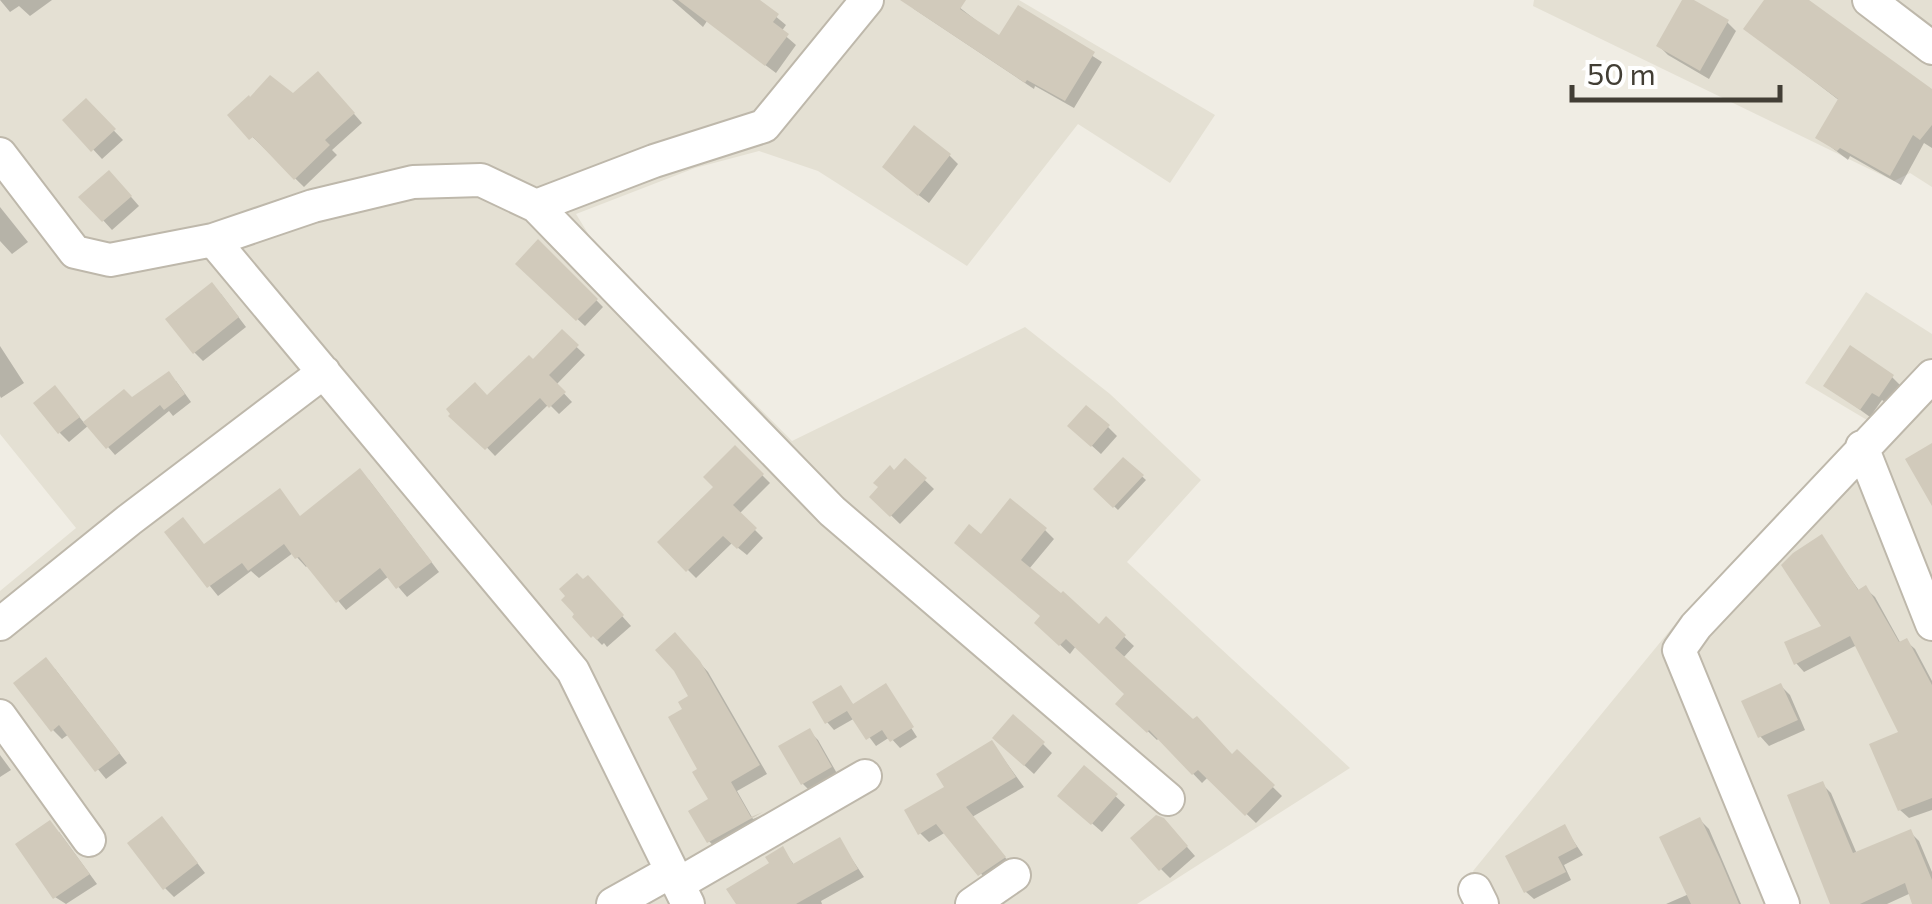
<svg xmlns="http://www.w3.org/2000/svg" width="1932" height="904" font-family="Commissioner,sans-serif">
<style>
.residential{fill:#e4e0d3}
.shadow{fill:#0003}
.building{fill:#d1cabb}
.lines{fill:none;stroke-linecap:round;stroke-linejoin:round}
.minor-casing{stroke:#beb8ab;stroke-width:36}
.minor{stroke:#fff;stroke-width:32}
</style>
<rect width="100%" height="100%" fill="#f0ede4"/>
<path class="residential" d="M0,0H1019L1215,115L1170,183L1078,124L967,266L818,171L759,151L695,168L576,214L592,240L792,441L1025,327L1110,394L1201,480L1127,562L1350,768L1137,904H0V591L76,528L0,434Z
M1534,0H1932V187L1910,173L1894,181L1533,6Z
M1866,292L1932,334V904H1492L1473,871L1685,612L1867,420L1805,383Z"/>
<path class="shadow" d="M0,0H52L30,16L19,6L10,12Z
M672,0H756L786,25L781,32L796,45L776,73L707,21L703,27Z
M907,0H950L1000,39L1018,9L1102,62L1074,108L1035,86L1034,89L914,9Z
M1685,0L1727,22L1736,31L1709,79L1668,55L1659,46Z
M1768,0H1805L1932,94V148L1924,143L1901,185L1850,156L1848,160L1818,137L1840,101L1746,29Z
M327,83L362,123L332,150L337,155L304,187L230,115Z
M86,102L123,140L102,159L66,120Z
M949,155L958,164L929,203L894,176Z
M118,182L139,206L112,230L82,197Z
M0,207L28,242L12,254L0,241Z
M539,242L603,307L585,326L518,264Z
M221,294L246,327L203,361L194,352Z
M562,333L585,355L556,385L572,402L559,414L549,404L495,456L477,437L487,398L533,362Z
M0,346L24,383L1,398L0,396Z
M1892,377L1901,386L1889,405L1882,400L1870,417L1826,385Z
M176,381L191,402L173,416L169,411L115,455L89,425L69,442L60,433L64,398L85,424Z
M1070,426L1108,427L1117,436L1101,454Z
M735,448L770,483L739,514L763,538L747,555L732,543L696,578L660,542L717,487Z
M1124,460L1146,480L1118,510L1096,489Z
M905,461L934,489L900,524L872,497Z
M369,480L439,572L407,597L389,576L346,610L308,565L306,567L293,553L259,578L251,571L218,596L167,533L205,546L301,518Z
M1045,530L1054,539L1029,569L1099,628L1106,620L1134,646L1123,658L1233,757L1237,752L1282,796L1256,823L1208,777L1202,783L1159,738L1157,740L1118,703L1127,694L1076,646L1070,654L1037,623L1043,617L981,538Z
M1821,537L1860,592L1866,589L1875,597L1901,644L1906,641L1915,649L1932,681V810L1909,818L1900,810L1901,734L1857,645L1804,672L1796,663L1825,627Z
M596,587L631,626L607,647L604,643L602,645L575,617L568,596Z
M683,644L708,672L767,774L737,791L753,819L763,815L769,821L717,850L709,841L711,800L686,710L691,697Z
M55,669L127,763L106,779L69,734L62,739L53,730L17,683Z
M1781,686L1790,695L1805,730L1769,746L1760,736Z
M840,688L854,706L888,692L917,737L900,748L890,737L876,746L855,718L834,730L827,722Z
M809,731L818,740L839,777L812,793L803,784L782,747Z
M992,743L1024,787L972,817L1013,867L989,883L946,832L929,842L920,833Z
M1043,744L1052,753L1034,774L1004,747Z
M0,755L11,770L0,777Z
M1085,768L1125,805L1102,832L1070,804Z
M1822,784L1831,793L1857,854L1910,832L1919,841L1932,872V904H1915L1911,893L1887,904H1832Z
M1700,820L1709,829L1741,904H1666L1689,894Z
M1564,827L1583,855L1564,865L1571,880L1534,899L1526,892L1508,857Z
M171,829L205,873L174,897L165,888Z
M1173,831L1195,856L1170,878L1161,869Z
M59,832L97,884L66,904L55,897Z
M839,840L864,877L821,901L822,904H738L783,850L795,866Z"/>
<path class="building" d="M678,0H760L779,14L773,22L789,34L765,66Z
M900,0H966L960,9L999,35L1018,5L1095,52L1065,101L1027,80L1025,83Z
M1682,0H1694L1729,20L1700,71L1656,46Z
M1764,0H1809L1932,89V125L1920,140L1913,135L1890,176L1840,148L1837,151L1815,138L1838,99L1743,29Z
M318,71L355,113L325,140L330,145L294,180L253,137L249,140L227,115L249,95L250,97L270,75L293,93Z
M86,98L116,129L91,152L62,120Z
M914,125L951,154L918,196L882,167Z
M109,170L132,196L102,222L78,197Z
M538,239L598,299L576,321L515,264Z
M212,282L239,317L193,354L165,319Z
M562,329L579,345L549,375L566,392L549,408L540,398L485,450L448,416L450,414L446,409L475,382L487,395L529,355L533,359Z
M1850,345L1894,375L1879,397L1872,393L1860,410L1823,386Z
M169,371L185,394L164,410L160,405L106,449L83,422L124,389L132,397Z
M55,385L80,417L58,434L33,403Z
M1086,405L1110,425L1091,447L1067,426Z
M1932,443V506L1905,459Z
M735,445L764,474L733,505L757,528L737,549L723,536L686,572L657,542L713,487L703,477Z
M1123,457L1144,475L1113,508L1093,489Z
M905,458L927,478L890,517L869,497L878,487L873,483L890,465L894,470Z
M360,468L432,562L396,589L380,568L336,603L299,557L295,559L284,544L248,571L242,563L207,588L164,532L183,517L204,544L280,488L300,516Z
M1010,498L1047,528L1021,560L1061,593L1063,591L1099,624L1106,616L1126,635L1115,648L1193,719L1197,716L1232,754L1237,749L1275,785L1245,816L1198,770L1192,775L1149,730L1147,733L1115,704L1124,694L1066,639L1059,646L1034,623L1040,616L954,543L969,524L981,534Z
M1822,534L1858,590L1866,585L1899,642L1907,638L1932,685V798L1898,811L1869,744L1898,732L1850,636L1794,665L1784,642L1821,626L1781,565L1793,553Z
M577,573L583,579L588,575L624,615L597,640L593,636L591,638L572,617L574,614L561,600L565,596L559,589Z
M675,632L700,661L760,765L731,782L751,817L763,812L707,843L688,811L708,799L692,772L697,769L668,717L682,709L678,702L688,696L674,671L655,650Z
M46,657L120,753L95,772L59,725L51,732L13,683Z
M886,683L914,727L890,742L882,730L866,740L847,711L825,724L812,702L841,685L853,704Z
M1781,683L1798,720L1758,738L1741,701Z
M1013,714L1045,742L1024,766L992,738Z
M810,728L832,767L801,785L778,746Z
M992,740L1016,777L966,807L1006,857L978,876L936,824L918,835L904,810L944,787L936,774Z
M1084,765L1118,794L1091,825L1057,796Z
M1823,781L1853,853L1911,829L1932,880V904H1912L1905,883L1860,904H1830L1787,795Z
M1156,815L1164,818L1188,846L1159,871L1130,838Z
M162,816L198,863L163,890L127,843Z
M1700,817L1720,859L1739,904H1691L1659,837Z
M50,820L90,874L53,899L15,844Z
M1565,824L1577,847L1558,857L1566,872L1524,893L1505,856Z
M840,837L858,869L796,904H736L726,889L769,863L765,857L783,846L793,864Z"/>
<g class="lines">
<g class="minor-casing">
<path id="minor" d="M1869,0L1932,48
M0,154L75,252L110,260L213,240L313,206L413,182L481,180L536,206L654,161L764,126L867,0
M536,206L832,511L1168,799
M213,240L573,671L688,904
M1862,447L1932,624
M0,624L129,520L324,372
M0,716L89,840
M678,884L865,776
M1475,890L1482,904
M613,904L672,871
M972,904L1014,875
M1783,904L1679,650L1696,626L1932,376"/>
</g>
<use href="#minor" class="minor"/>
</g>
<path d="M1572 85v15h208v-15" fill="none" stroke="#423e35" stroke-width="5"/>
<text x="1587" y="85" font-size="30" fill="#423e35" stroke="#ffffff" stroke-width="8" paint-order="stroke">50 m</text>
</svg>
